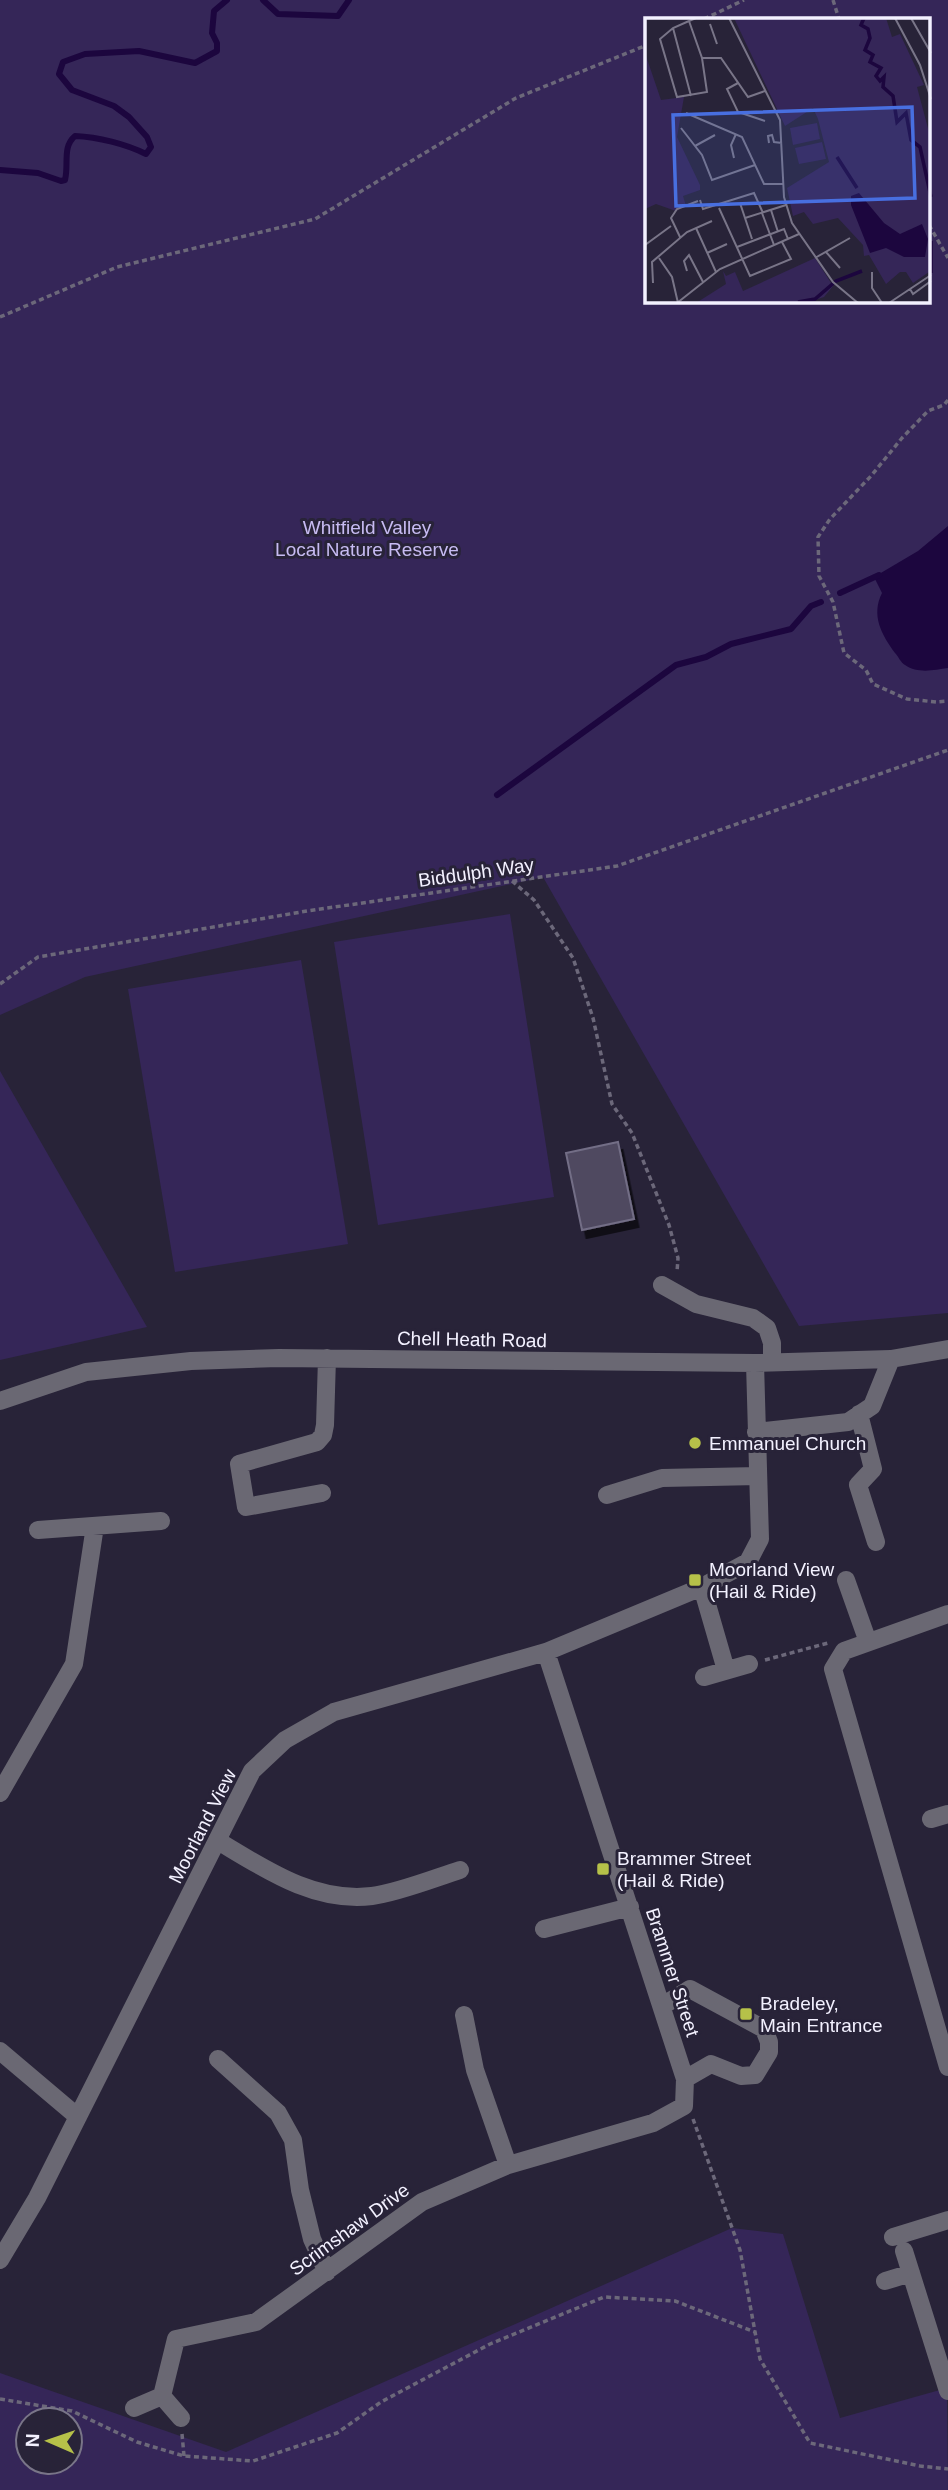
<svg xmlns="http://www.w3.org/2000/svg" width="948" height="2490" font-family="Helvetica,sans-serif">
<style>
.green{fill:#352658;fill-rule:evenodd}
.water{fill:#1c063e}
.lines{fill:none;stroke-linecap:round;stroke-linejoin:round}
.stream{stroke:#1c063e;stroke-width:6}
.building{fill:#4f4a61;stroke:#736e86;stroke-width:2;filter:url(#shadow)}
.path{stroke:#6c687a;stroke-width:3.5;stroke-dasharray:5 3.5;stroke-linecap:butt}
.minor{stroke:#6a6873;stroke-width:18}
.poi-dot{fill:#b6c149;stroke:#282338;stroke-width:2.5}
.labels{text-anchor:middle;stroke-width:6;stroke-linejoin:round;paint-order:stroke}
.park-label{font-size:19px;fill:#c7bbf2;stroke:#282338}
.street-label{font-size:19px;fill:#f3f1ff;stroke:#282338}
.poi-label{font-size:19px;fill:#f3f1ff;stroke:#282338;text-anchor:start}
.inset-river{fill:none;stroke:#1c063e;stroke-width:3.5}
.inset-road{fill:none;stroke:#797588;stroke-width:2}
.view{fill:#486fe0;fill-opacity:0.15;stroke:#486fe0;stroke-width:3.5}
.inset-edge{fill:none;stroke:#f3f1ff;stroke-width:3.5}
</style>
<defs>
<filter id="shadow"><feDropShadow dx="4.5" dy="8" stdDeviation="0" flood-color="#0009"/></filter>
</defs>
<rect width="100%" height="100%" fill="#282338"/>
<path class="green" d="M0,0H948V1313L799,1326L543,877L85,977L0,1015ZM647,19H929V301H647Z
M510,914L554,1197L378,1225L334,942Z
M301,960L348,1244L175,1272L128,989Z
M0,1071L147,1327L0,1360Z
M732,2228L783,2234L840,2418L947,2388L948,2490H0V2373L226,2452ZM28,2420H70V2462H28Z"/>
<path class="water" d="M948,526V668C934,670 918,674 905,665C901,663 898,656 895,653C881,634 871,615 882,593L874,577L918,551Z"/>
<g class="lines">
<path class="stream" d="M263,0L278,14L338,16L349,0
M0,170L38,173L61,181L65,180C69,164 62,147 75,136C98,137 126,144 146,154L151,147L147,137L129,117L114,106L72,90L59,74L63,62L85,54L139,51L195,63L217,51V43L212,33L214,11L227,0
M840,593L879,575
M497,795L676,665L706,657L731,644L791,629L811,606L821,602"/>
</g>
<path class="building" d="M618,1142L634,1219L582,1230L566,1153Z"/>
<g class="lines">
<path class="path" d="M833,0L839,19
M704,19L744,0
M929,225L948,258
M0,317L117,267L315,219L516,98L647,45
M948,400L944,405L928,411L902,438L871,476L830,519L818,537L819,576L833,602L844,653L866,670L873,684L907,699L936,702L948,701
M512,881L534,900L573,958L593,1018L612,1104L632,1133L669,1225L678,1258L677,1272
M0,984L38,957L307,911L617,866L948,750
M765,1660L828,1643
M693,2119L740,2250L760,2359L810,2443L920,2466L948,2469
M0,2399L72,2411L137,2442L184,2456L253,2461L337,2433L381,2402L490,2344L604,2297L675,2301L755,2332
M182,2434L184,2456"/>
<path class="minor" d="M662,1285L696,1304L753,1318L767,1328L772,1343V1362
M0,1401L86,1372L191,1361L279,1358L755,1363L891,1359L948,1349
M859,1414L873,1469L858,1485L876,1542
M756,1432L848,1422L872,1406L891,1359
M322,1493L246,1507L239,1464L317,1442L323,1435L325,1425L327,1358
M607,1495L662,1478L758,1476
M38,1530L161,1521
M846,1580L868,1642
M702,1587L726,1670
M948,1614L844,1651L833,1669L948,2067
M704,1677L749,1664
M0,1793L74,1664L95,1526
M931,1819L948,1814
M218,1841C265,1869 314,1903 372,1896C397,1893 435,1878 460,1870
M544,1929L630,1907
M662,2006L690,1989L764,2029L769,2042V2052L755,2075L741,2076L711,2064L685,2079
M464,2015L475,2070L508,2165
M0,2051L78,2117
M218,2059L278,2113L293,2140L300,2190L312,2239L327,2272
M893,2237L948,2220
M904,2251L948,2391
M0,2260L37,2198L252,1771L285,1740L334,1712L546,1652L702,1587L748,1562L760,1539L755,1363
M885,2281L911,2273
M162,2396L176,2339L256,2322L422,2202L508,2165L653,2123L684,2106L685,2079L546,1652
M162,2396L181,2418
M134,2408L162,2396"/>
</g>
<g class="poi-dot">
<circle cx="695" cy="1443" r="7"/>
<rect x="688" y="1573" width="14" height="14" rx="3.5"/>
<rect x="596" y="1862" width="14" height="14" rx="3.5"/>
<rect x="739" y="2007" width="14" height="14" rx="3.5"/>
</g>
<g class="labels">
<g class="park-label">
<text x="367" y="534">Whitfield Valley<tspan x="367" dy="22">Local Nature Reserve</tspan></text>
</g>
<g class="street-label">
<text transform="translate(476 872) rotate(-8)" y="7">Biddulph Way</text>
<text transform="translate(472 1339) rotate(1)" y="7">Chell Heath Road</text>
<text transform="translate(202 1826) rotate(-63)" y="7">Moorland View</text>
<text transform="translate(673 1972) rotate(72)" y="7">Brammer Street</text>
<text transform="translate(349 2229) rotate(-36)" y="7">Scrimshaw Drive</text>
</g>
<g class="poi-label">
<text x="709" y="1450">Emmanuel Church</text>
<text x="709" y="1576">Moorland View<tspan x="709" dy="22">(Hail &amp; Ride)</tspan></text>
<text x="617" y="1865">Brammer Street<tspan x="617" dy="22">(Hail &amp; Ride)</tspan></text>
<text x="760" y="2010">Bradeley,<tspan x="760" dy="22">Main Entrance</tspan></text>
</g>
</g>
<g transform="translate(645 18)">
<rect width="285" height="285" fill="#282338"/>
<path d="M89,0H241L247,19L255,16L279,67L272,69L285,118L284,254L268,265L261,254H255L241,266L224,237L219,238L218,227L193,200L168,206L159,194L148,198L142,170L184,144L173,101L168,90L140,108ZM0,35L16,82L39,79L32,119L55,167V172L38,178L41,188L31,193L11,186L0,191ZM172,105L175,121L148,127L145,110ZM177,124L181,141L154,146L150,130ZM170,240L188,268L179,279L161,285H51L81,266L78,253L81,258L90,254L98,273Z" fill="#352658"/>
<path d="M214,175L239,205L255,216L277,206L283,221L280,239H259L241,230L225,235L206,187V178Z" fill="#1c063e"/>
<path class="inset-river" d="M219,0L216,7L223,11L225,20L220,32L228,37L225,44L236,50L231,58L235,63L239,59L238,69L248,78L252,104L261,95L266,122L275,129L286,179M192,139L212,170M286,223V255M153,284L170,281L191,263L217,253"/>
<path class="inset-road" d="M84,0L135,102L139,179L147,205L188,264L213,285M250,0L275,47L286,81M266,0L286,35M44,3L57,40L62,74L32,79L15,21L28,10L44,3L51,0M65,6L72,26M28,10L46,78M57,40H76L103,79L120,73M93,65L82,71L93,94L120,103M41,95L97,119L119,166H138M36,110L57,137L67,162L110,147M124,125L123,118L127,117L129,124L137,125M50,128L70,117M89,140L86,127L91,116M55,182L58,191L109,175L118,195M95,185L107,221M74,190L105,258L146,241L137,224M126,192L133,214M117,195L129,227M100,200L141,187M51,210L71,254M35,219L26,200L32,191L53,183M0,227L26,208M92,229L139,211L143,221M181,234L195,250M62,235L82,226M14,240L27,259L33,285M170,240L205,220M42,253L39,243L44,237L58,264M227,254V270L237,285M8,265L7,244L42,214L67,203M265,271L268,276L286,263M32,285L75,251L154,216M244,285L286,257"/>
<path class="view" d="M267,89L270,180L31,188L28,97Z"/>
<rect width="285" height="285" class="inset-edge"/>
</g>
<g transform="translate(49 2441) rotate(272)"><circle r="33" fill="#282338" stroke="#797588" stroke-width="2"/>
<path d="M0-5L12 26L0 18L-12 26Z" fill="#b6c149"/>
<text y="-10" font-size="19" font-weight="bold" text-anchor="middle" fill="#f3f1ff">N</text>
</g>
</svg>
